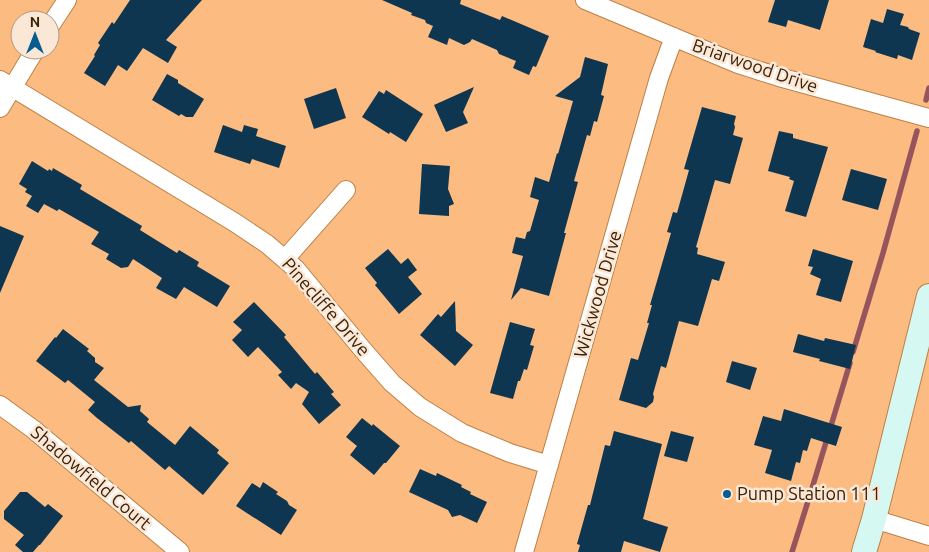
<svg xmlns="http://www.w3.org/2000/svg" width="929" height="552" font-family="Ubuntu,sans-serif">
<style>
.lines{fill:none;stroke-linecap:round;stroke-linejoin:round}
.stream{stroke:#96545d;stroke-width:5.5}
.building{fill:#0f3650}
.minor-casing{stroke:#bd8045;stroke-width:20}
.secondary-casing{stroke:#bd8045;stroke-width:26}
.minor{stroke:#fff;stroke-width:18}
.secondary{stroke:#d6f8f3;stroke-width:24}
.poi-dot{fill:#075d8f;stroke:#fbe7d5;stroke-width:2}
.labels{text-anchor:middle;stroke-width:5;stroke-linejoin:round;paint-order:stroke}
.street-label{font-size:18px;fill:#3a2108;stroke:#fbe7d5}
.poi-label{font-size:18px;fill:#3a2108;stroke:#fbe7d5;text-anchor:start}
</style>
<rect width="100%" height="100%" fill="#fcbb80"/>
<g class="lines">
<path class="stream" d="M926,100L929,88
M853,352L883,253L917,131
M792,552L810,495L850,363"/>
</g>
<path class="building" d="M130,0H202L166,40L177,47L168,63L143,48L127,71L118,65L105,86L84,73L95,56L94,55L100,45L98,43L112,22L114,24Z
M382,0H461L460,4L500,20L502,16L549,36L536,67L533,66L529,75L513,68L516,61L499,54L497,50L472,39L470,42L464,45L449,38L447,45L428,37L433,26L426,23L425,20L411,15L412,13Z
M775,0H829L820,30L788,20L786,27L768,22Z
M887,9L904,14L900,25L908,27L909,29L920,33L912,60L898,55L897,59L875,52L876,51L863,47L871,19L883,23Z
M585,57L608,64L601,95L604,96L597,122L594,121L590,136L587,135L574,181L578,182L564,233H566L549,296L521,288L511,300L523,256L512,253L516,237L525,239L527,232L530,231L539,200L530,197L535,177L549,182L557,153L558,154L573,101L555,96L580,77Z
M167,74L178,80V83L204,99L193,117H186L181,114L179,116L152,100Z
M474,87L463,112L468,123L446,132L434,105Z
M336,88L346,118L314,129L304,99Z
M386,90L423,114L406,142L390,132L389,134L362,117L379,91L384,94Z
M702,107L736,116L734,124L735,127L733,135L743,138L730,184L715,180L696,247L698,248L697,254L725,262L719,281L712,279L698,326L679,321L666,368L661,366L653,394L654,397L653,402L646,408L619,400L631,358L638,360L649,323H647L652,305H650L671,233L667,232L673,212L677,213L689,170L684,169Z
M223,125L242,132L244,125L258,129L256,136L286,146L279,168L252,159L250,164L214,152Z
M779,131L793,134V138L828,147L806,217L785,211L794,181L789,179L790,177L768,171Z
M32,161L48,171L49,169L52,171L53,168L82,185L80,189L142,226L140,230L177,253L179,250L199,262L197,266L230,286L217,307L184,287L176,299L156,288L162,278L133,259L128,267L121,268L106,259L109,254L91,244L99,232L59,209L57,211L44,204L38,213L26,206L32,196L25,192L27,189L19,184Z
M422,164L450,166L448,189L454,204L449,206V216L419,214Z
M851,169L887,179L878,210L842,200Z
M0,226L24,236L0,293Z
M388,249L401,264L408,258L417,270L408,277L422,294L399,314L375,285L377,283L365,268Z
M813,249L853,261L841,302L816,295L821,279L810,274L813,267L808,266Z
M455,301L456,331L473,345L455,366L420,335L438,314L441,317Z
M254,302L286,335L284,337L315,374L317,372L334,392L331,394L341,405L319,424L302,404L309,392L296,383L291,389L278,375L282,372L258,347L248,357L232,340L242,330L233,322Z
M510,322L535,329L530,345L534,346L527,370L524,369L520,381H518L513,399L490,393Z
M63,329L89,349L87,351L95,358V362L104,368L94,380L128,407L141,405L140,411L149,419L147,422L175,445L190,426L219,450L217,453L229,463L203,495L169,466L165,470L131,441L129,443L97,418L88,410L95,402L68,380L65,383L36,361L55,337L56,338Z
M798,334L824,341L825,338L856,345L850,369L819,361L820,359L793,352Z
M732,361L757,368L750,390L726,382Z
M784,409L842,427L836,446L811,438L807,451L803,450L800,463L796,462L791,481L765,473L772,450L754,445L763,416L781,421Z
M362,418L372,426L373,424L400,446L386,463H384L374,475L350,455L357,446L346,437Z
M614,431L662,444L643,519L668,527L660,552L624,541L621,552H578L580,545L577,544L588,505H590L605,445L610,446Z
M671,431L694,437L687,462L664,456Z
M420,469L436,476L437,473L462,485L461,487L471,492L470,494L487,502L477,523L460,515L452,517L448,510L409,492Z
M263,482L278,492L276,494L287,501L289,505L297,510L281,535L236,506L252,483L260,488Z
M20,492H27L45,507L48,504L63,516L40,545H39L33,552H23L15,545L24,535L4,519V511Z"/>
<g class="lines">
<g class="minor-casing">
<path id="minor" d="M585,0L738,64L779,77L929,118
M50,26L67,0
M0,80L234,222L267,244L296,269L363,350L392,383L420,407L462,433L510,453L549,465
M0,108L35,50
M285,259L346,190
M0,405L33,429L180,552
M874,519L929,536
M524,552L659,78L674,37"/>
</g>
<g class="secondary-casing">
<path id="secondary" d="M864,552L874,519L929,296"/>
</g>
<use href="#minor" class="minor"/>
<use href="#secondary" class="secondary"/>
</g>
<circle class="poi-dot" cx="727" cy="494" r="5"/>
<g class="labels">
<g class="street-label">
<text transform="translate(755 66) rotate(19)" y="6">Briarwood Drive</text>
<text transform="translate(598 294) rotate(-74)" y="6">Wickwood Drive</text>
<text transform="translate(326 307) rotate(49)" y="6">Pinecliffe Drive</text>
<text transform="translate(91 478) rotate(40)" y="6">Shadowfield Court</text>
</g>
<g class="poi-label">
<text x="737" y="500">Pump Station 111</text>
</g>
</g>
<g transform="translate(35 35)"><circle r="24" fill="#fbe7d5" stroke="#ae9883"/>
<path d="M0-4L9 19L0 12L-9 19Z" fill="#075d8f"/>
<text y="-8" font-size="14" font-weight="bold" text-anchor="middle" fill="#3a2108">N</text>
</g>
</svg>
